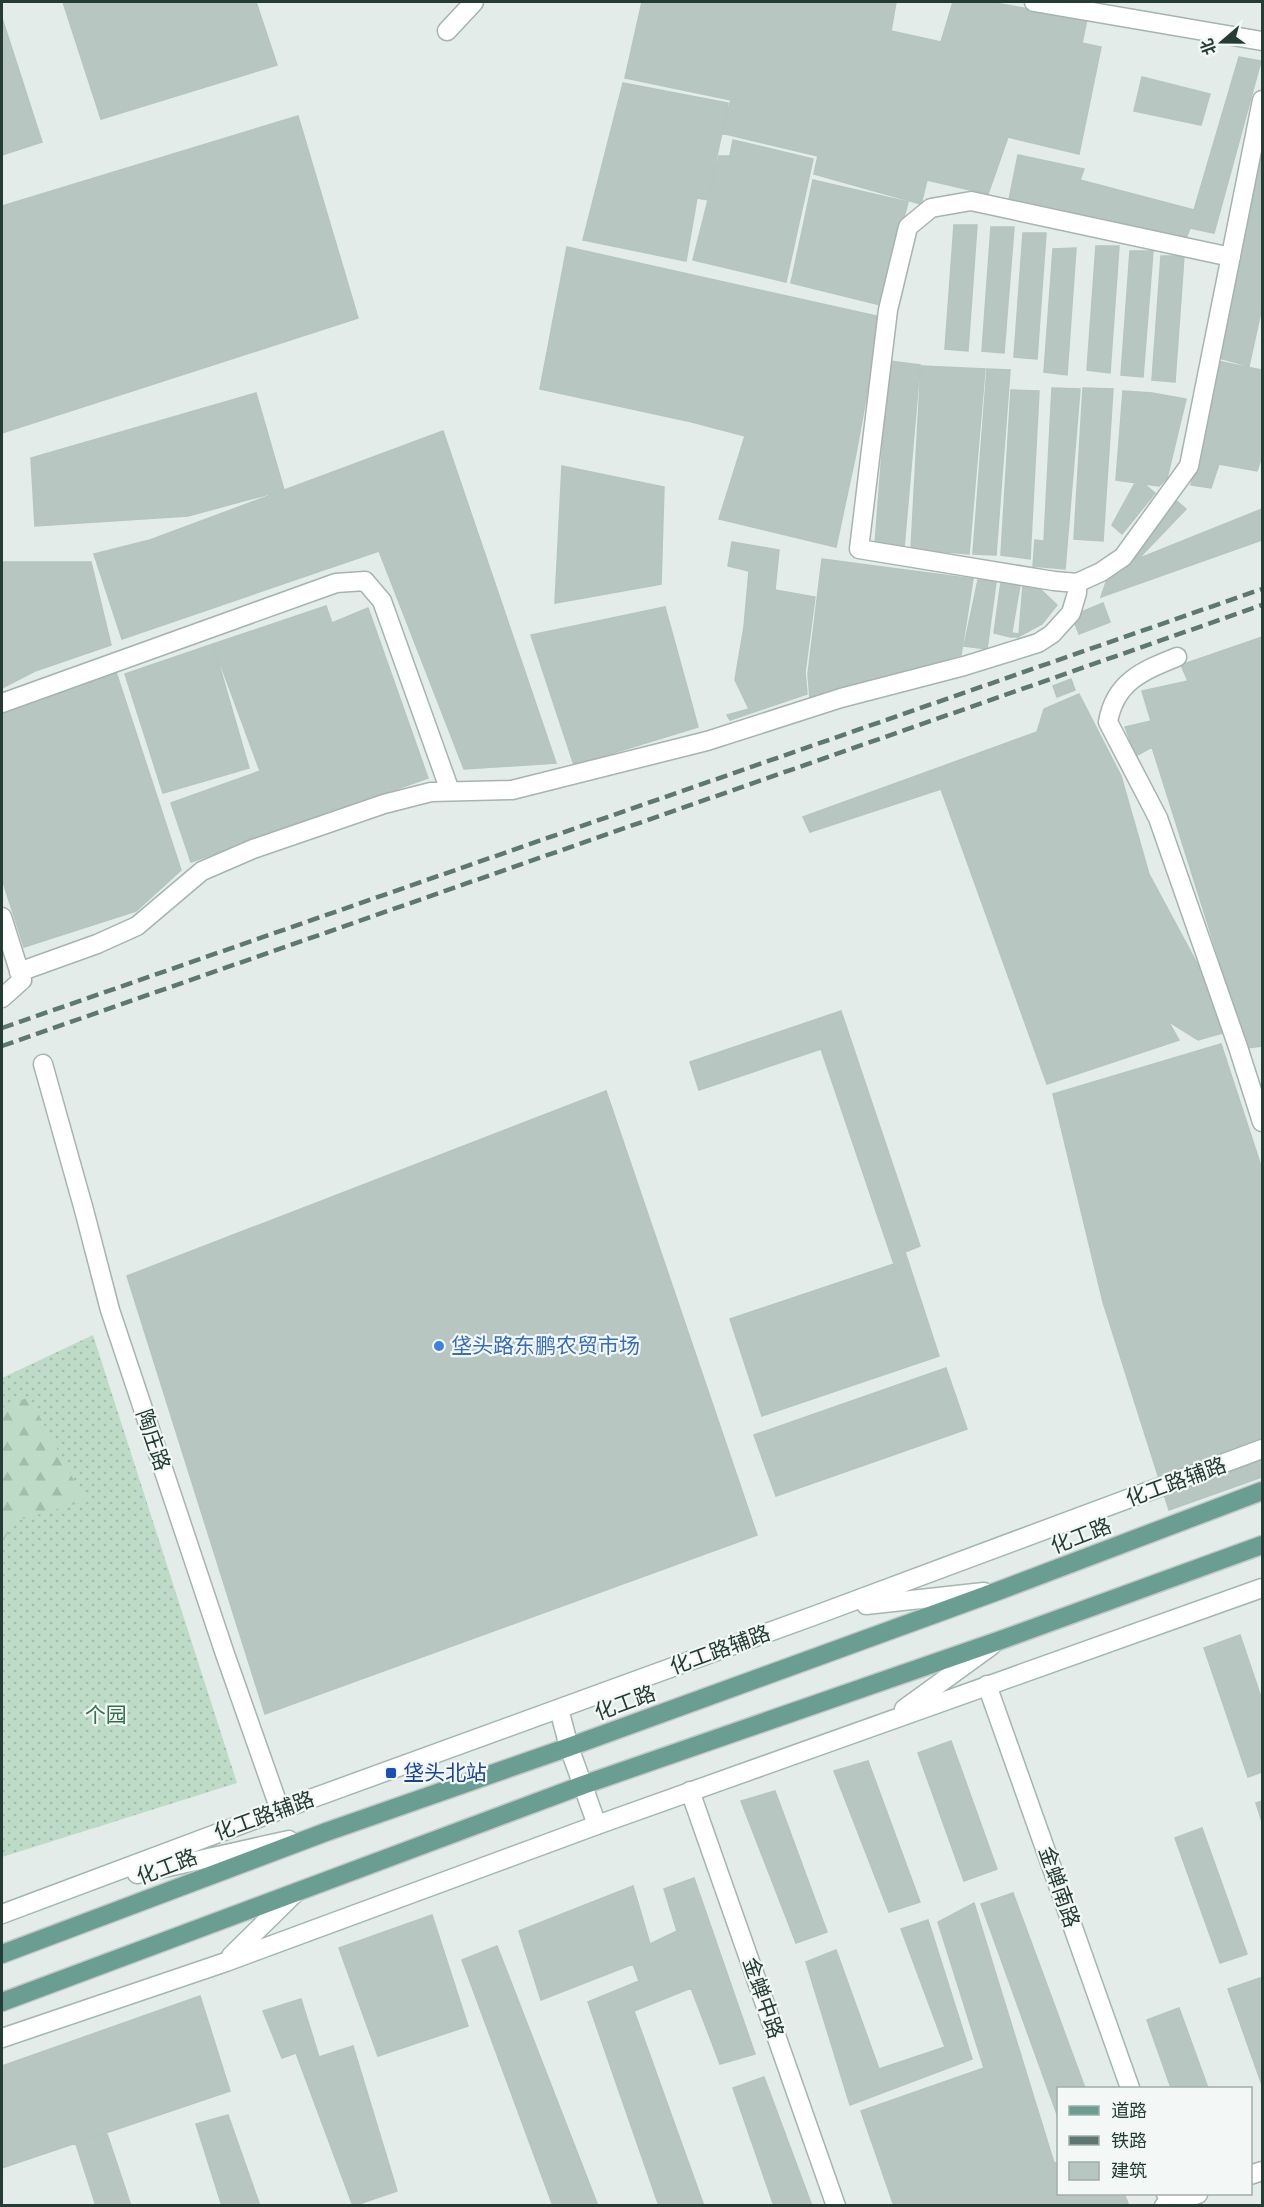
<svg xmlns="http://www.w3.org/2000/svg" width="1264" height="2207" font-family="Rubik,'Noto Sans SC',sans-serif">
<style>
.grass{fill:url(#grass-dots)}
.forest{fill:url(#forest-firs)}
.building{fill:#b8c6c1;stroke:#b5c5bf;stroke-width:1.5}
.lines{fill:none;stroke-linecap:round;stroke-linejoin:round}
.street-casing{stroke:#a6b4af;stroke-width:21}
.secondary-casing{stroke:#a2b7b0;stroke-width:21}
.primary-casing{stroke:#c2c8c6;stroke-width:21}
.street{stroke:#fff;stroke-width:18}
.secondary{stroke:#fff;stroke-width:18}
.primary{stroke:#6a9e92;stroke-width:18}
.rail{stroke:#5e7771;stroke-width:4.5;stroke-dasharray:12 6;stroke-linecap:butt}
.shop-dot{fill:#3f7fe0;stroke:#f3f8f6;stroke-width:2}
.transit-dot{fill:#1a4fb4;stroke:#f3f8f6;stroke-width:2}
.labels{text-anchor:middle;stroke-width:4.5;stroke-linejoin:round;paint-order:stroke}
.shop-label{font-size:21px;fill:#366cbe;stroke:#f3f8f6;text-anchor:start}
.street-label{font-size:21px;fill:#243c35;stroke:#f3f8f6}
.park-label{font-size:21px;fill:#30704a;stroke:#f3f8f6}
.transit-label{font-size:21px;fill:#164399;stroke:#f3f8f6;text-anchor:start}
</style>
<defs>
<pattern id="grass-dots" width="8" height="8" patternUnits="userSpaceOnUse" patternTransform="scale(1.5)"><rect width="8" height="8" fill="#bddbc6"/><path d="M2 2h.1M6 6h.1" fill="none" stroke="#a2bdab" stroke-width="1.8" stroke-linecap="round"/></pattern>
<pattern id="forest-firs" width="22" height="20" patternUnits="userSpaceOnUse" patternTransform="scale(1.5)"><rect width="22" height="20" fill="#bddbc6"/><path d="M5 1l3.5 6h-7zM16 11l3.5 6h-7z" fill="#a2bdab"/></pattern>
</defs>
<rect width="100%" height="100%" fill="#e3ece8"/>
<path class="grass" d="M93,1335L237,1783L2,1857V1378Z"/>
<path class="forest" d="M29,1397L85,1501L16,1521L2,1542V1408Z"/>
<path class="building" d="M63,2H256L277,65L101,119Z
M642,2H896L891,31L941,42L953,2H989L1087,19L1082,43L1101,47L1079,154L1008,137L988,194L927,180L921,204L814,174L818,156L721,133L731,100L625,78Z
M2,18L42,142L2,155Z
M1239,57L1261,61L1214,233L1190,228L1185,241L1009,200L1018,155L1084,169L1080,180L1194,210Z
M1142,77L1210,94L1201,125L1134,111Z
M623,83L728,103L708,200L697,198L686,261L583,240Z
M298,116L358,318L2,433V206Z
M1262,139V207L1248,203Z
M733,140L813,159L786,282L693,260L719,156H730Z
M813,180L908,202L881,305L791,283Z
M1250,201L1262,204V307L1249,366L1219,358Z
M954,225H977L968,351L945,349Z
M991,227H1014L1004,353L982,351Z
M1023,233H1046L1037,359L1014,357Z
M1096,246H1119L1110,373L1087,370Z
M567,247L881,317L856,453L836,547L719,519L745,436L692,422L540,389Z
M1076,248L1067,375L1044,372L1053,249Z
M1130,251H1153L1143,377L1121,375Z
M1161,256H1184L1175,382L1152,380Z
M889,361L920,365L904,548L875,545Z
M1217,361L1262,370V456L1257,471L1219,464L1211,488L1191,485Z
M921,366L985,369L969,554L911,549Z
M987,369L1010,370L996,555L973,554Z
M1052,388L1080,389L1065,569L1033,566L1035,540L1044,541Z
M1083,388L1113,389L1103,541L1074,539Z
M1011,390L1039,391L1030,559L1001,555Z
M1123,391L1152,393L1186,399L1167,478L1159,486L1116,480Z
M256,393L284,490L188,516L35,526L31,458Z
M443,431L556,763L464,769L379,551L122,639L94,554L150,540Z
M562,466L664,487L661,584L555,603Z
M1135,483L1144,484L1155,493L1122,534L1112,525Z
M1171,496L1186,509L1140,557L1116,567Z
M1262,509V540L1101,597L1110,570Z
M732,542L779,550L775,590L815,597L805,672L807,694L730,720L727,715L749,709L735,680L744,627L749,571L728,566Z
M822,559L973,579L961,655L810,699L808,674Z
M2,562H91L111,645L35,671L2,688Z
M978,580L996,582L987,649L964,646Z
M1001,582L1020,585L1011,637L994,633Z
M1023,586L1039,588L1057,605L1042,624L1018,637H1011L1012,633L1019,634Z
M1103,603L1110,622L1079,634L1072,616Z
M326,606L332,623L368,608L428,778L191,862L171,803L260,771L213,644Z
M665,607L698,727L574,765L531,635Z
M1262,637V1046L1247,1048L1152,747L1136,756L1125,727L1151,721L1142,691L1188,681L1181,665Z
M213,644L249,768L163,793L125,674Z
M116,672L181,870L136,911L24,947L2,879V715L9,710Z
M1071,679L1075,690L1057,697L1053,686Z
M1079,694L1121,776L1149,874L1200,969L1226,1032L1198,1040L1168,1021L1179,1040L1047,1084L941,789L810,832L803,817L1037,732L1044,709Z
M841,1011L920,1246L905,1252L939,1356L762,1416L730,1319L894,1264L821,1049L699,1090L690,1062Z
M1221,1044L1262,1169V1477L1169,1510L1103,1302L1053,1094Z
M606,1091L757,1535L265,1714L127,1276Z
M946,1368L967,1429L776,1496L754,1435Z
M1240,1635L1262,1700V1772L1248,1777L1204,1648Z
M951,1741L997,1869L964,1881L918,1753Z
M868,1761L920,1902L889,1912L834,1771Z
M775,1791L827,1932L796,1943L741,1801Z
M1262,1801V1822L1256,1803Z
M1202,1828L1247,1954L1220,1963L1175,1838Z
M694,1878L755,2054L720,2064L691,1988L634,2011L704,2206H659L588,2002L639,1981L633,1964L541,2000L519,1931L633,1886L650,1944L677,1931L664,1889Z
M1013,1893L1085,2088H1058V2117L981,1904Z
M974,1903L1054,2163L1058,2162V2194H1124L1128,2203L1119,2206H894L861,2111L984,2068L938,1922Z
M432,1915L468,2026L378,2056L339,1948Z
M928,1920L972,2059L850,2105L806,1962L836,1950L879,2069L945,2047L901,1929Z
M497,1946L598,2206H553L462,1960Z
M1260,1978L1262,1986V2085L1228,1989Z
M200,1996L230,2091L2,2168V2066Z
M301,1999L319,2057L353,2046L397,2191L353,2206L296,2053L282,2058L263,2011Z
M1179,2008L1208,2088H1171L1147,2020Z
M764,2077L812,2206H774L733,2088Z
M228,2115L260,2206H222L196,2124Z
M106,2131L131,2206H96L75,2141Z"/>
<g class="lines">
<g class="street-casing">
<path id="street" d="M1034,2L1262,41
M447,31L474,2
M1231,257L971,201L931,208L908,227L888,310L859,549L1054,581L1077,583L1101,572L1123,557L1189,466L1262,100
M1177,657C1142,671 1115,682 1108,722L1158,818L1238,1047L1262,1122
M2,703L336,583L365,581L382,601L450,791
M2,917L22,980L2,998
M19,972L97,944L137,926L202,871L253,849L384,804L431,792L512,790L707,741L841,698L964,666L1038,643L1052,634L1071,613L1077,593V583
M43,1064L84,1210L110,1310L225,1654L280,1810
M690,1791L836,2206
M1250,2175L1262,2171
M1164,2206L1198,2194"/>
</g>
<g class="secondary-casing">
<path id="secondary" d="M866,1605L984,1592
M987,1685L1130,2088
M559,1709L569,1747L597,1825
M904,1709L991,1646
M137,1874L289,1840
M2,1914L280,1810L816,1615L1262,1449
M231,1956L294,1894
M2,2038L226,1962L597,1825L1262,1588
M1166,2194L1171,2206"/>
</g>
<g class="primary-casing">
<path id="primary" d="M2,1954L326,1832L569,1747L998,1591L1262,1491
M2,2002L583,1785L998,1641L1262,1545"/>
</g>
<use href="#street" class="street"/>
<use href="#secondary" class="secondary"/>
<use href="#primary" class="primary"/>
<path class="rail" d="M2,1028L1262,589
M2,1046L1262,605"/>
</g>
<circle class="shop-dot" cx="439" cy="1346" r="6"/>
<rect class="transit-dot" x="385" y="1767" width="12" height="12" rx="3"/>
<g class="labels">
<g class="shop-label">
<text x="451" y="1353">垡头路东鹏农贸市场</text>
</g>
<g class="street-label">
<text transform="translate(153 1440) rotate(71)" y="7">陶庄路</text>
<text transform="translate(1176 1482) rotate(-20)" y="7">化工路辅路</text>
<text transform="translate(1081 1536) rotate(-21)" y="7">化工路</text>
<text transform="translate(720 1650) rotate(-20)" y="7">化工路辅路</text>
<text transform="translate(625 1703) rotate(-20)" y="7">化工路</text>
<text transform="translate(264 1816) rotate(-20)" y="7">化工路辅路</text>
<text transform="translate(167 1867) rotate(-21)" y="7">化工路</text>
<text transform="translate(1059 1887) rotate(71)" y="7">金蝉南路</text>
<text transform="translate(763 1998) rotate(71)" y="7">金蝉中路</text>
</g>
<g class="park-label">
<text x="106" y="1722">个园</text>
</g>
<g class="transit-label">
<text x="403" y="1780">垡头北站</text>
</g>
</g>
<rect width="1264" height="2207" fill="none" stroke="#243c35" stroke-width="6"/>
<rect x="1057" y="2087" width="195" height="108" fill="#f3f8f6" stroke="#a0ada9" stroke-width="1.5"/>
<rect x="1069" y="2106" width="30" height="9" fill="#6a9e92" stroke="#a0ada9" stroke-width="1.5"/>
<text x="1111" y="2117" font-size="18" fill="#243c35">道路</text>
<rect x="1069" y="2136" width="30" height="9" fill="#5e7771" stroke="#a0ada9" stroke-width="1.5"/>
<text x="1111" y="2147" font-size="18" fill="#243c35">铁路</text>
<rect x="1069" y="2162" width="30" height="18" fill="#b8c6c1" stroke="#a0ada9" stroke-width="1.5"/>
<text x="1111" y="2177" font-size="18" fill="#243c35">建筑</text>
<g transform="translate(1222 42) rotate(250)" stroke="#f3f8f6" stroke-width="4.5" paint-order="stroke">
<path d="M0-4.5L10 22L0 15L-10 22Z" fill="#243c35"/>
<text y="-9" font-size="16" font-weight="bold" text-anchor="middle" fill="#243c35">北</text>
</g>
</svg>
